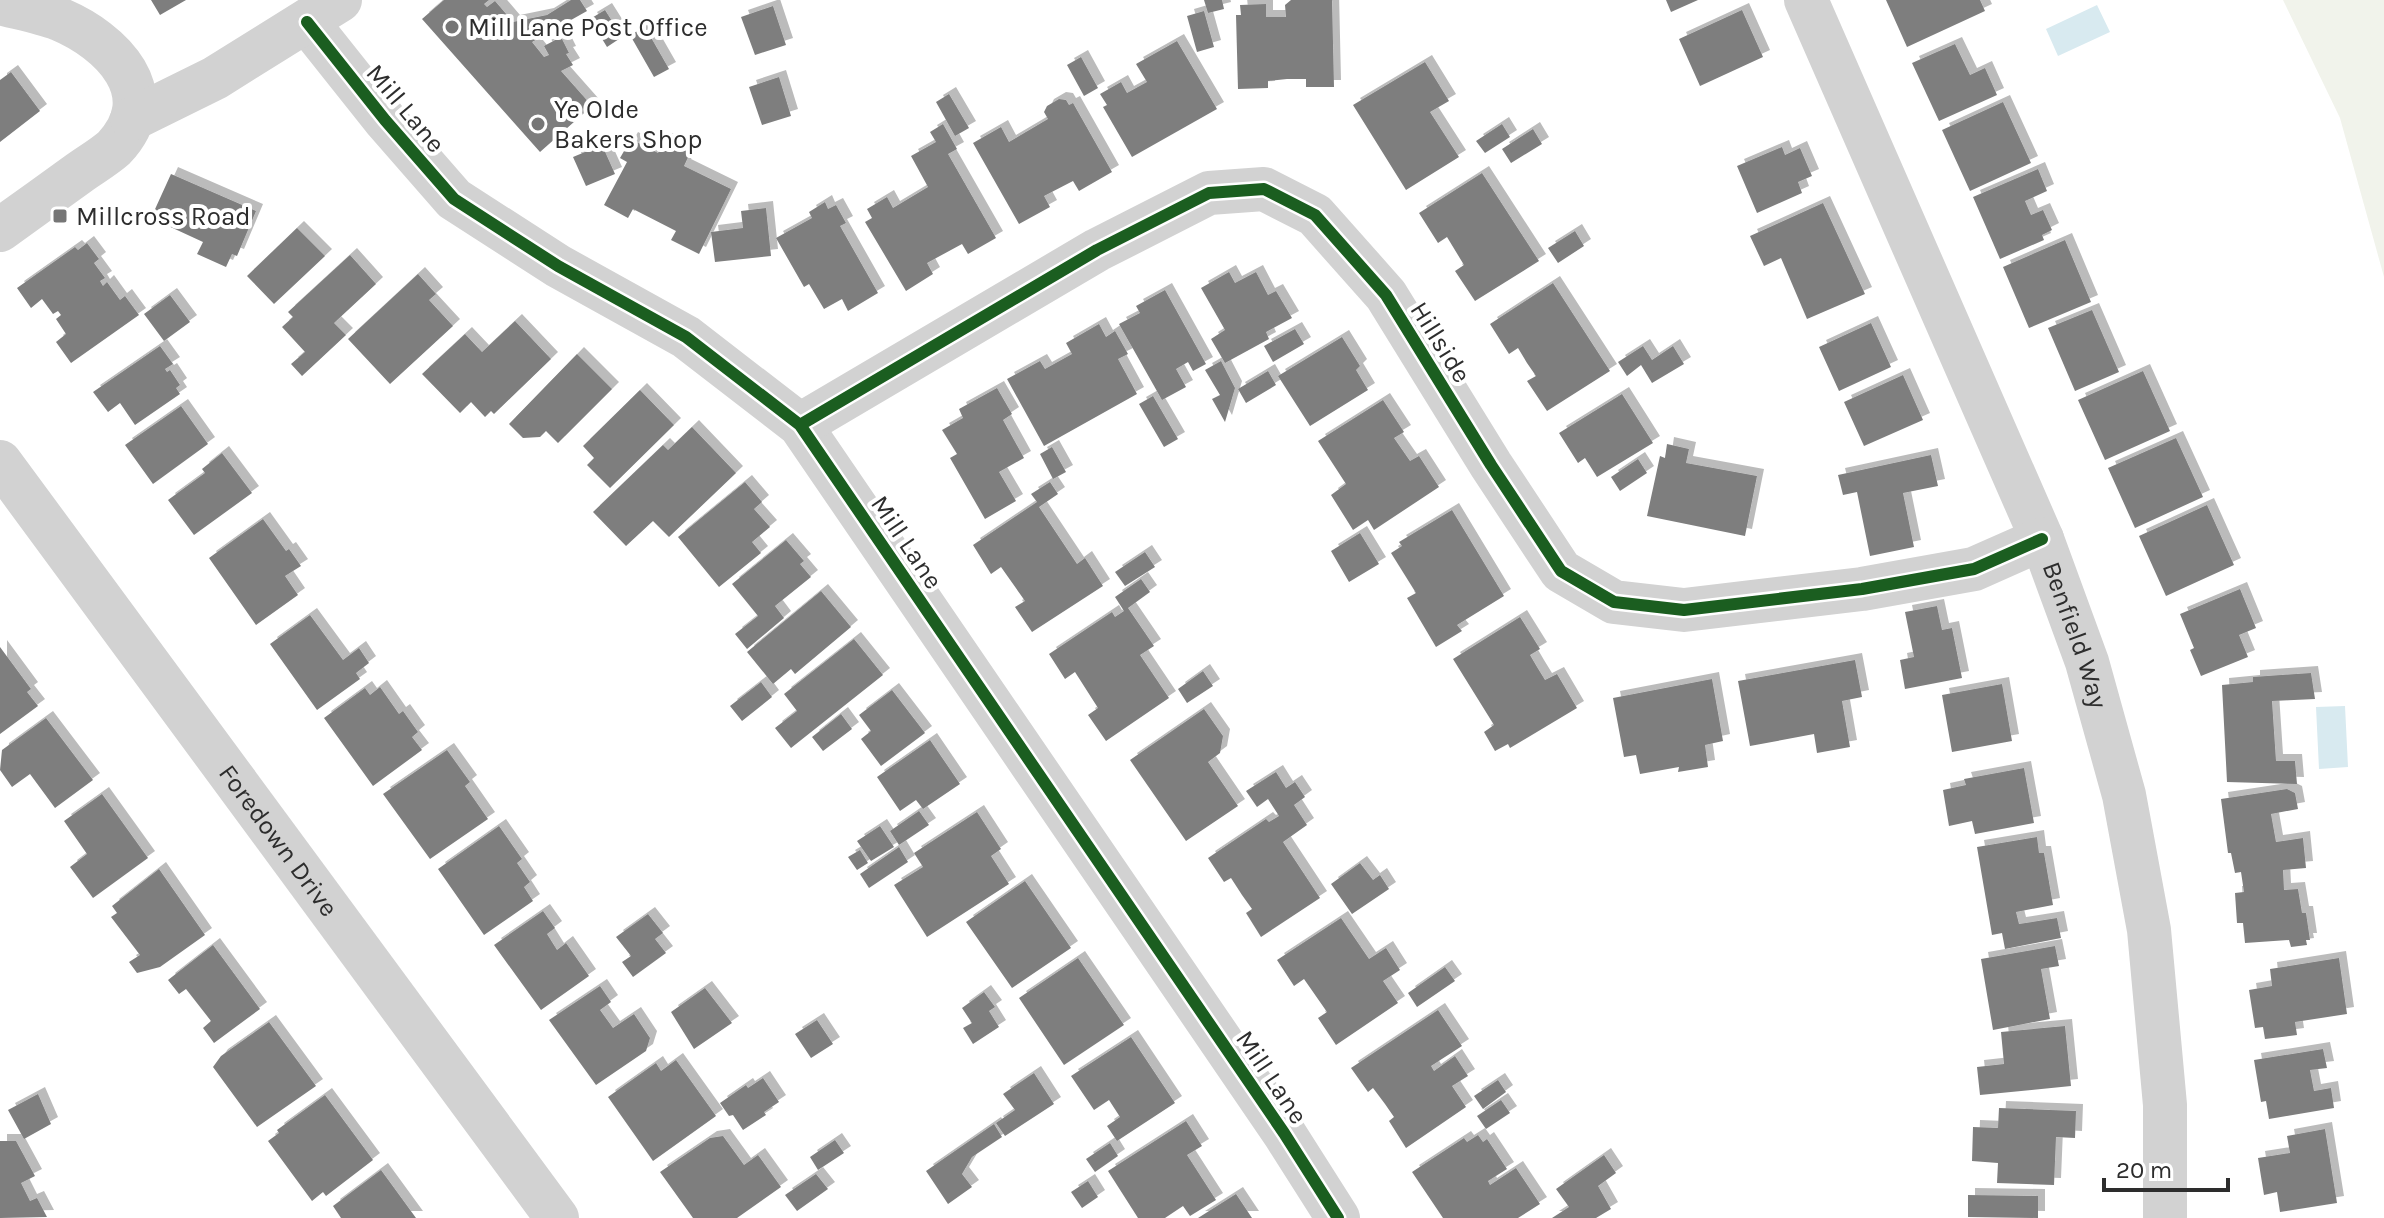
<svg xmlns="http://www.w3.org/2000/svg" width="2384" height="1218" font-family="Karla,sans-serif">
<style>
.green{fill:#f1f3eb}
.water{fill:#d8eaf0}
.building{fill:#7e7e7e;filter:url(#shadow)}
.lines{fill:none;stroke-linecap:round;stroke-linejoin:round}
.minor{stroke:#d2d2d2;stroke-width:44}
.cycleway-casing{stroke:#fff;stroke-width:17}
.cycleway{stroke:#1b5e20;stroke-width:12}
.poi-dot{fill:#767676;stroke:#fff;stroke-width:3}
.labels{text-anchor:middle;stroke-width:8;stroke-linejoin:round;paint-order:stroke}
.poi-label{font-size:26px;fill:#2d2d2d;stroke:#fff;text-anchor:start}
.street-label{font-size:26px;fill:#2d2d2d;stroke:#fff}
</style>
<defs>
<filter id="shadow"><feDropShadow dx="7" dy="-7" stdDeviation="0" flood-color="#0004"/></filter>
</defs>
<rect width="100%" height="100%" fill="#fff"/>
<path class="green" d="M2283,0H2384V277L2340,118Z"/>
<path class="water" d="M2097,5L2110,32L2058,56L2046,29Z
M2345,706L2348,767L2319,769L2316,707Z"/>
<path class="building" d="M151,0H186L160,15Z
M444,0H489L484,4L487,7L495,1L513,22L547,15L571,0H580L587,11L532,42L544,57L549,55L544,46L561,37L569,53L566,54L573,65L561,71L592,106L540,152L422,19Z
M1204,0H1222L1224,9L1208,13Z
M1291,0H1332L1334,87H1306V79H1287L1268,81V88L1238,89L1236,15H1241L1240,5L1266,4V17H1286L1285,5Z
M1666,0H1698L1671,12Z
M1886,0H1980L1985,11L1907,47Z
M773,6L786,45L755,55L741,17Z
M605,10L622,37L607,47L590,19Z
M1742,10L1763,57L1700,86L1679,39Z
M1204,11L1214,47L1197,52L1187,16Z
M645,27L669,69L654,77L630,35Z
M1177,41L1217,109L1132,157L1103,107L1107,105L1100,94L1121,82L1127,93L1147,82L1136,64Z
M1955,44L1970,75L1985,68L1997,95L1939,121L1912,63Z
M1081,57L1098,88L1084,96L1067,65Z
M1425,62L1449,101L1430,112L1459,157L1406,190L1353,105Z
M11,72L40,111L0,142V80Z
M779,77L791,116L762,125L749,87Z
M949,94L969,128L955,136L936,102Z
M1059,99L1066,100L1069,105L1073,103L1112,172L1079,191L1073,181L1044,196L1050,207L1019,224L973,143L1001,127L1009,142L1048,119L1044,112L1047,106Z
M2003,102L2031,163L1970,191L1942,130Z
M943,124L957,149L948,154L996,238L968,254L962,244L927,263L933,274L906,291L865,222L872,218L867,209L887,197L893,208L928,187L911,156L936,142L930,132Z
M1502,124L1510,137L1485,153L1476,141Z
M1533,129L1542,144L1511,163L1502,149Z
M631,139L658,153L665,140L690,153L684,166L731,189L699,254L671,240L676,231L633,209L628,218L604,205L627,162L620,158Z
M602,145L615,174L586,186L573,157Z
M1782,147L1785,155L1800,148L1812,176L1798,182L1802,193L1757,213L1737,166Z
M2038,169L2047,191L2025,201L2031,215L2043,210L2052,230L2042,235L2044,240L2000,259L1973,197Z
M1482,173L1539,261L1475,301L1455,271L1464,265L1447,237L1438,243L1419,213Z
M171,174L256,211L237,256L232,254L226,267L197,254L203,242L151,218Z
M825,202L828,209L836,205L846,223L840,226L878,293L848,311L842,299L824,309L809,284L804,287L776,238L812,218L809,212Z
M1823,203L1865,294L1807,319L1781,258L1764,266L1750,236Z
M766,208L771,256L715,262L711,232L743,228L741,211Z
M297,228L325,256L274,304L247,276Z
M1575,231L1584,246L1558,263L1548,248Z
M2065,240L2091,302L2029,328L2003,267Z
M87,243L99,259L94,263L105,278L100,281L103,286L107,282L120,300L125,296L139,315L71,363L56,342L66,334L56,319L61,315L58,311L53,314L42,299L31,308L17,288L75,247L78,250Z
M350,255L376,284L334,323L346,335L302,376L291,364L305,352L282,327L293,317L288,312Z
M1229,272L1235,283L1256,272L1268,295L1276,291L1292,318L1266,332L1269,339L1225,363L1211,339L1225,330L1201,288Z
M418,274L436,294L429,300L453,326L390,384L348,339Z
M1553,283L1610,371L1547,411L1527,381L1536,376L1527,363L1518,348L1509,354L1490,324Z
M1165,290L1206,364L1193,371L1188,362L1176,369L1186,387L1162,400L1119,324L1140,313L1136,306Z
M170,295L190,322L164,341L144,314Z
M2092,310L2119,372L2075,391L2048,328Z
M515,321L551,359L494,414L491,411L485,417L471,402L460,413L422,374L465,334L482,352Z
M1871,323L1891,367L1839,391L1819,347Z
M1099,324L1106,337L1115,331L1128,354L1118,359L1137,394L1044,446L1007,379L1040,361L1045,369L1072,354L1066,343Z
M1295,329L1304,344L1273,362L1264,346Z
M1342,337L1360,366L1356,370L1368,390L1310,426L1278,376Z
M160,346L173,364L165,369L167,372L170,370L180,385L176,388L180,394L135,425L120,403L108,412L93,392Z
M1643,346L1652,360L1673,346L1684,364L1652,383L1641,365L1627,376L1618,362Z
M577,354L612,389L558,443L546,431L540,437L523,438L509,424Z
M1221,361L1235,388L1225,422L1212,399L1220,395L1205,370Z
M1268,371L1276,385L1246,403L1238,389Z
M2143,371L2170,431L2105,460L2078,400Z
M1903,375L1923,420L1864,446L1844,402Z
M997,388L1012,414L1003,420L1024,458L999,472L1016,501L985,519L950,458L957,454L942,430L963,418L959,409Z
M640,390L674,425L610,488L587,465L594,458L583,446Z
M1622,394L1653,443L1597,477L1585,458L1578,463L1559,433Z
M1153,396L1178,439L1164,447L1139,404Z
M1383,400L1404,432L1394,438L1410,461L1419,456L1439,487L1374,530L1368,520L1353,530L1331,495L1346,484L1318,441Z
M181,406L208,444L153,484L125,445Z
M692,427L736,473L669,537L653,521L626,546L593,512L663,445L668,450Z
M2176,438L2203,497L2135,528L2108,468Z
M1667,444L1689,449L1686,463L1757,476L1745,536L1647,516L1660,456L1665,458Z
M1052,447L1066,472L1053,479L1040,454Z
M222,453L252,493L194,535L168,500L205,473L202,469Z
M1931,455L1938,486L1903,493L1914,547L1870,556L1857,492L1843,495L1838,475Z
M1638,459L1647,473L1620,491L1611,477Z
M745,482L762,502L754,509L770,527L752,542L761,553L719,587L678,537Z
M1050,482L1058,494L1039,507L1077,564L1085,558L1103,586L1032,632L1015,607L1025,601L1001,567L991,574L973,545L1037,502L1031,494Z
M2207,505L2234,565L2166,596L2139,536Z
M1452,510L1504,596L1457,625L1462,631L1436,647L1407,598L1416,593L1391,553L1402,546L1399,542Z
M263,519L286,551L289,549L301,566L285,576L298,595L256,625L209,558Z
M1360,533L1379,564L1349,582L1331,551Z
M786,540L804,561L800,564L811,577L775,606L784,618L747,649L735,634L758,616L732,584Z
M1145,552L1155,567L1125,586L1115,572Z
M1141,579L1150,592L1128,608L1154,646L1140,655L1169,698L1106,741L1088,715L1098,708L1075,672L1065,679L1049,654L1112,612L1115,617L1124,611L1115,597Z
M2240,589L2256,628L2239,635L2248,657L2201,676L2190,650L2194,648L2180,614Z
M821,591L851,627L795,674L791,669L773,684L747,652Z
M1937,606L1942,630L1952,628L1962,678L1905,689L1900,660L1914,657L1905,612Z
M310,615L343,660L359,648L369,663L356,673L360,679L317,710L270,644Z
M1520,617L1540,649L1530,655L1537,667L1545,680L1557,674L1577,708L1510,748L1508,744L1495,751L1484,732L1494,725L1453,659Z
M854,639L883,675L791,748L775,728L797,711L784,694Z
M0,647L31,689L27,692L38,706L0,734Z
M1855,660L1862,697L1842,701L1850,747L1817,753L1814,734L1750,746L1738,681Z
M1203,671L1213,686L1187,703L1178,689Z
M2311,673L2315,699L2272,701L2276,761H2295L2297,784L2227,782L2222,685L2253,682V677Z
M1712,679L1723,741L1705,745L1708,767L1678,772L1679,767L1640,774L1636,755L1624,757L1613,698Z
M761,682L772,697L742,721L730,706Z
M2002,684L2012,741L1952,752L1942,695Z
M380,687L399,714L403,711L418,732L412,737L422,750L373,786L324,718L365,688L370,695Z
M892,690L925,733L881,766L861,739L871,731L859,715Z
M1204,709L1223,736L1220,753L1208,762L1238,806L1186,841L1130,760Z
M841,714L852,729L823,751L812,737Z
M46,718L93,780L55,808L30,774L12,787L0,770L2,750Z
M930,740L960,784L923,809L916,800L900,811L877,777Z
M447,750L470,782L465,786L488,819L430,859L383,794Z
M2024,768L2034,823L1975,834L1972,821L1949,826L1943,790L1966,785L1964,779Z
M1276,772L1286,788L1295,782L1305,797L1294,805L1307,825L1283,842L1320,898L1261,937L1246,913L1252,909L1242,895L1231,878L1224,882L1208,858L1266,819L1269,822L1279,816L1268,799L1257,807L1246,791Z
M2287,789L2295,793L2298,809L2271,814L2276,842L2303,838L2306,868L2283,870L2284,890L2298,889L2302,913H2306L2310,940H2306L2307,945L2291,947L2289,940L2245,943L2243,923H2237L2235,893L2244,892L2241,872L2235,873L2231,853H2228L2221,799Z
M102,794L148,858L93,898L70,867L87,854L64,821Z
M919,811L929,825L899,845L890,831Z
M977,812L1001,849L991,856L1009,884L927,937L894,885L923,867L914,853Z
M499,826L522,859L517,863L530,882L524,887L533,901L484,935L438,869Z
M880,826L894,847L871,861L857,841Z
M2037,837L2039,853H2044L2053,905L2016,912L2019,924L2057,918L2061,938L2005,949L2002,933L1992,935L1977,847Z
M899,847L908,862L869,888L860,874Z
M860,850L868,863L857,870L848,857Z
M1360,863L1373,880L1380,875L1389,889L1352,914L1331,884Z
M159,869L205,935L160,967L137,973L129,962L140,955L111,917L117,913L112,906Z
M1025,881L1071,948L1012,988L966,922Z
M543,911L555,928L547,934L557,950L566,943L589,976L541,1010L494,945Z
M648,914L663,933L655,939L666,953L633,977L622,962L631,956L616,937Z
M1341,918L1369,959L1386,948L1400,970L1383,981L1398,1003L1336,1045L1318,1018L1327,1012L1304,979L1294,986L1277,960Z
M213,945L260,1009L214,1043L203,1028L211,1021L186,989L179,994L168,980Z
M2055,946L2059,966L2041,969L2050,1019L1993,1030L1981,959Z
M1078,958L1124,1025L1064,1065L1019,998Z
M2339,958L2347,1014L2295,1022L2297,1035L2265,1039L2263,1027L2255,1028L2249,990L2272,986L2270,969Z
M1445,967L1455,981L1417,1007L1408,993Z
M600,986L611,1002L600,1010L613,1028L634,1014L650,1038L646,1051L596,1085L549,1020Z
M705,988L732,1023L694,1049L671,1012Z
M984,992L995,1007L989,1011L999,1027L973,1044L963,1028L972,1023L962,1008Z
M1438,1010L1462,1046L1431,1066L1434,1071L1455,1056L1468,1076L1452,1086L1466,1107L1406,1148L1389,1121L1394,1117L1385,1104L1373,1088L1368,1092L1351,1068Z
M817,1020L833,1044L811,1058L795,1034Z
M269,1022L316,1086L257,1127L213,1067L221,1056Z
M2065,1026L2071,1086L1980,1095L1977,1067L2004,1064L2001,1032Z
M1131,1037L1175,1103L1117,1141L1107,1126L1120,1117L1109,1100L1094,1110L1071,1076Z
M2323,1049L2327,1068L2310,1070L2314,1091L2331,1088L2334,1108L2269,1119L2266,1101L2261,1102L2254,1060Z
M676,1060L716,1116L653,1161L608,1097L656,1063L661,1071Z
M1034,1073L1054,1104L1005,1136L996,1123L1015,1110L1003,1094Z
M763,1078L779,1102L764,1112L766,1115L743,1130L733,1115L729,1116L720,1103L746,1085L748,1088Z
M1498,1080L1506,1092L1483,1109L1474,1096Z
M38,1094L51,1124L24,1139L8,1110Z
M325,1095L373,1160L326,1196L323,1192L312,1201L268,1141L279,1133L277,1130Z
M1501,1100L1510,1113L1486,1129L1477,1116Z
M1999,1108L2076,1111L2075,1138L2056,1137L2054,1185L1997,1183L1998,1163L1972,1161L1973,1127L1998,1128Z
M1186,1121L1202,1146L1187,1155L1216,1200L1190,1216L1183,1206L1165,1218H1138L1108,1171Z
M994,1124L1002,1137L972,1157L962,1174L972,1187L948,1204L926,1171Z
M2325,1129L2337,1203L2280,1212L2277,1192L2264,1195L2258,1158L2290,1153L2287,1136Z
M1478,1135L1483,1142L1487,1139L1507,1169L1488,1181L1490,1185L1516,1168L1540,1204L1518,1218H1443L1412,1172L1464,1138L1467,1142Z
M723,1136L744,1165L758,1155L781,1187L737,1218H693L660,1172L710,1138Z
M835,1140L844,1153L818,1170L810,1157Z
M0,1141H16L35,1176L21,1183L30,1201L37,1198L47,1217L0,1218Z
M1110,1143L1118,1156L1095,1172L1086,1159Z
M1604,1155L1616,1173L1598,1186L1611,1209L1596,1218H1552L1569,1207L1556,1189Z
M381,1170L416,1218H341L333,1206Z
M816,1174L828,1189L797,1211L785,1195Z
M1088,1181L1098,1197L1082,1208L1071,1192Z
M1236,1194L1252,1218H1198Z
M1968,1195L2038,1196V1218L1968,1217Z"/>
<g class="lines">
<g class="minor">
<path id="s1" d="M1806,0L2042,539L2087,662L2124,795L2149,930L2165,1105V1218"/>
<path d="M0,3C19,8 41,12 59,19C112,41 165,94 114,148C104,157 90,165 79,173C53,192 26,211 0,230"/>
<path d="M307,22L385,120L454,199L558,266L686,337L800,425L1284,1133L1338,1218"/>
<path d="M132,119L215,78L340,0"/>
<path d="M800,425L1097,250L1209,193L1264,189L1315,215L1386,295L1491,465L1561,571L1614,602L1684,610L1862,589L1974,569L2042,539"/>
<path id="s2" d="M0,462L557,1218"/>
</g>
<g class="cycleway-casing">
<path id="cycleway" d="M307,22L385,120L454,199L558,266L686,337L800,425L1284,1133L1338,1218
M800,425L1097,250L1209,193L1264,189L1315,215L1386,295L1491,465L1561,571L1614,602L1684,610L1862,589L1974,569L2042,539"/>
</g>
<use href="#cycleway" class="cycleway"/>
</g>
<g class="poi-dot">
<circle cx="452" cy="27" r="8"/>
<circle cx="538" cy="124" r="8"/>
<rect x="52" y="208" width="16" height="16" rx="4"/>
</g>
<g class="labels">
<g class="poi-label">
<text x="468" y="36">Mill Lane Post Office</text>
<text x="554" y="118">Ye Olde<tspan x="554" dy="30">Bakers Shop</tspan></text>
<text x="76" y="225">Millcross Road</text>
</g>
<g class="street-label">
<text transform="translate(406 108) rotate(50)" y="9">Mill Lane</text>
<text transform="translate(1441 342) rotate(58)" y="9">Hillside</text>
<text transform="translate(907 542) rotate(56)" y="9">Mill Lane</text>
<text dy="9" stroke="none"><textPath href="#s1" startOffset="690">Benfield Way</textPath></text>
<text dy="9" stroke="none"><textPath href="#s2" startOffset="470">Foredown Drive</textPath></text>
<text transform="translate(1272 1077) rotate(56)" y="9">Mill Lane</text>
</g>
</g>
<path d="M2104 1178v12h124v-12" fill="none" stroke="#2d2d2d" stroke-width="4"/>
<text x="2116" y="1178" font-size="24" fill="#2d2d2d" stroke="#ffffff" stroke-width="6" paint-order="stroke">20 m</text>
</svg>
